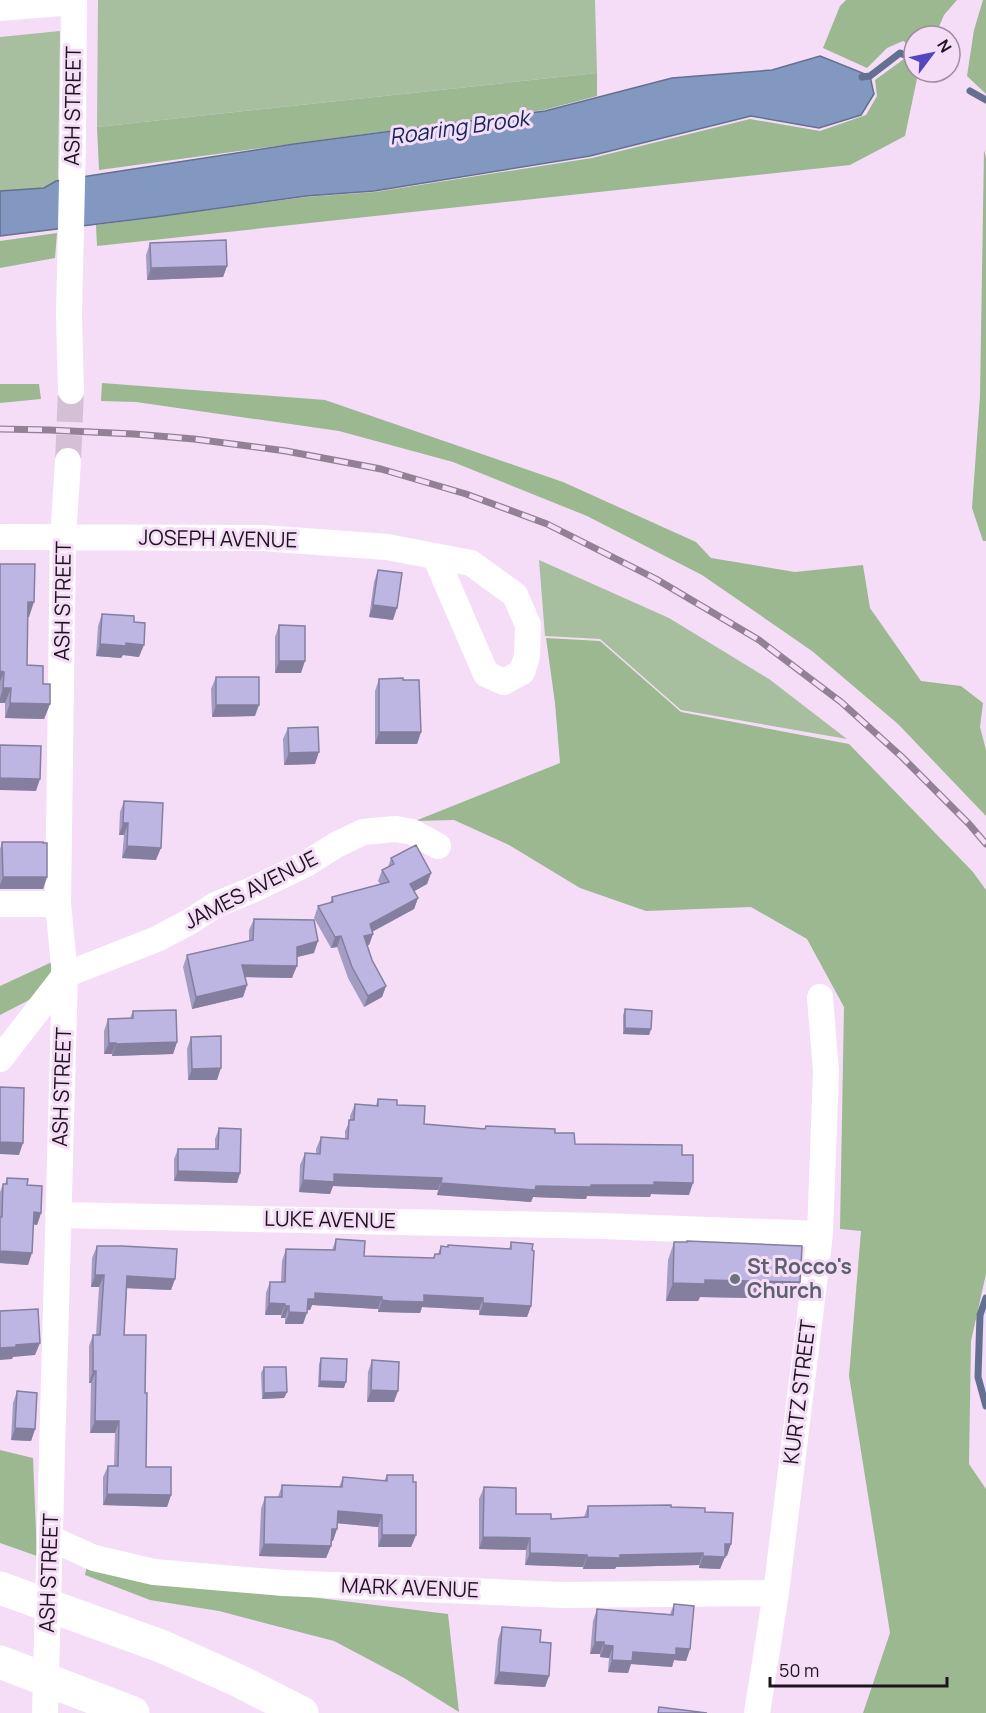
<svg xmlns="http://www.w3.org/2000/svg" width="986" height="1713" font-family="Manrope,sans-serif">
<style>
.green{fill:#a7bf9f}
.forest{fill:#9bb891}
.water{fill:#8398c0;stroke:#64708f;stroke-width:1.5}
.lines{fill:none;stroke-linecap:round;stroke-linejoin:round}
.stream{stroke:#64708f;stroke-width:7}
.minor-tunnel{stroke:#d5bfd7;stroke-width:26;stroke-dasharray:26 13;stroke-linecap:butt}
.minor{stroke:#fff;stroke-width:26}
.highway{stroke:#fff;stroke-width:33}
.rail-casing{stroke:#928194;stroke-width:7}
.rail{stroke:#f5ddf8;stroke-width:4.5;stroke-dasharray:14;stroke-linecap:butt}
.wall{fill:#a39dc3}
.shaded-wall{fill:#847f9f}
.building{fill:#bdb6e3;stroke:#847f9f;stroke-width:1.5}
.worship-dot{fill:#6b7280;stroke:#f5ddf8;stroke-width:2}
.labels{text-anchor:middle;stroke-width:6;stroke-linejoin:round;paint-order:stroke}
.street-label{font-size:21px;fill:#1d141e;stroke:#f5ddf8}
.worship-label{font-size:21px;font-weight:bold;fill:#5b616d;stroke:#f5ddf8;text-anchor:start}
.water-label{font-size:22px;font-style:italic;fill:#112759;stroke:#f5ddf8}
</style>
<rect width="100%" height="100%" fill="#f5ddf8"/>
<path class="green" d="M98,0H595L597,73L97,127Z
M60,31L58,180L44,188L0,191V37Z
M539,560L669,618L769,679L847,739L681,710L600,639L545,636Z"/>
<path class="forest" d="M846,0H957L944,15L935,36H914V48L903,41L887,48L867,68L823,48L840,6Z
M983,0H986V94L967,76L974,30Z
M904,59L914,70V72L918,74L905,136L850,165L97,246L96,225L306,197L375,192L592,158L750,119L820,131L866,115L877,96L875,80Z
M597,73V96L544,110L99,170L97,127Z
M984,150L986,158V541H983L972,508L980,396Z
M57,233L55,258L0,268V241Z
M102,383L325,400L563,482L696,542L711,558L795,572L863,565L870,608L921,681L961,686L983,703L980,727L986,750V816L898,724L812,651L702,575L587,516L453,462L339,431L136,402L101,401Z
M0,384H39L41,399L0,403Z
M546,638L600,641L681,712L849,744L973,872L986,890V1274L971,1341L969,1464L986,1489V1713H863L890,1633L849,1376L861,1231L840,1229L844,1007L807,939L751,907L646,911L580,888L509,845L454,820L415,821L560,763L555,703Z
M52,962L49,987L31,999L0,1015V986Z
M0,1450L33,1458L37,1556L0,1543Z
M88,1561L158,1578L448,1614L459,1712L404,1678L334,1641L219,1611L150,1600L85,1575Z"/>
<path class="water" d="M820,56L870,76L874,94L861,115L819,128L751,116L590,156L374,191L306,196L155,217L0,236V191L44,188L56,181L294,144L545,111L672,78L772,70Z"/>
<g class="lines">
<path class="stream" d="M862,77L870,76L900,53L914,59
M970,91L986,100
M986,1298L980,1315L978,1377L986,1406"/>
<path class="minor-tunnel" d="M68,461L71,391"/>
<path class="minor" d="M0,8L73,2
M71,391L69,315L73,139L74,0
M0,537L262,538L387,547L471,563L515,595L528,625L527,656L522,672L504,682L486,674L435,556
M0,904H58
M0,1059L65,975L157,939L191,921L215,905L252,890L306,864L336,845L363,832L396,829L412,832L438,846
M58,1215L601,1226L820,1234
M50,1538L94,1558L154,1572L283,1583L561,1595L776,1593
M45,1713L65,975L58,904L63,538L68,461
M757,1713L776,1593L820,1234L826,1071L820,997"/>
<path class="highway" d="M0,1588L161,1646L239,1681L302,1713
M0,1662L133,1713"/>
<g class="rail-casing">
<path id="rail" d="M0,429L49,430L134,434L194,439L286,451L381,469L466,494L547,524L656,579L759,640L841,702L902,757L969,824L986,844"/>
</g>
<use href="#rail" class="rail"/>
</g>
<path class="wall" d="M150,243L227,266L223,277L147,280L146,255Z
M0,564L29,617H28L27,665L43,684L50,704L44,719L5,718V703H0Z
M378,570L393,620L369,617L374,582Z
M102,614L134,622L139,657L123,655L121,658L96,656L98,626Z
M279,625L301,673H275V637Z
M216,677L255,716L212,717L211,689Z
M379,679L403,680L421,732L417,744H375V691Z
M288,728L315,764L284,765L283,739Z
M124,801L156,860L122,858L124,835H119L120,812Z
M2,842L47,877L43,889H0V849Z
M391,858L431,873L427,884L414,891L418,898L414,909L372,932L373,934L369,945H367L372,960L386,986L382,997L364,1007L348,978L337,947L331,948L314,918L318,906L330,903L332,897L380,884L378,881L382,870L388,867Z
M254,919L314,953L297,957L292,978L245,977L247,985L243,997L192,1009L183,967L187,955L249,941V930Z
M625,1009L651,1029L649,1035L623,1034V1015Z
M133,1011L177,1042L173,1054L112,1056V1054H104V1031L108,1019L130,1018Z
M191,1037L217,1080H188L187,1049Z
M378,1099L397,1105L424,1124L485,1129L486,1126L555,1133L575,1144L682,1155L689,1195L651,1194L650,1197L587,1196L586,1199L533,1197L531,1202L437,1195L438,1190L333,1186L330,1194L299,1192L300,1165L305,1153H316V1149L321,1137L345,1139V1131L350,1120V1116L355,1104L376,1105Z
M219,1128L240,1173L237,1183L174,1181V1159L178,1149H215V1139Z
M7,1178L27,1185L41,1213L37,1225L34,1224L28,1265L0,1263V1192L3,1184H5Z
M336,1239L364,1256L433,1258L435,1254H438L441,1246L509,1249L511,1242L531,1306L527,1317L479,1315V1310L422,1307L420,1313L384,1312H378V1309L312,1305L310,1310H307L303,1324H285V1318H281V1315H265L266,1293L270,1282H281L282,1261L286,1249L332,1250Z
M674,1242L794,1299L700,1297L698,1301H666L668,1260Z
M97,1246L175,1279L171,1290L127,1288L124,1335L145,1393L146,1467L171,1495L167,1507L103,1505V1477L108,1466H114L115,1433H90L91,1383H89V1346L93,1335H96L99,1287H91L92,1258Z
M321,1358L344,1388L318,1387L319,1364Z
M372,1360L394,1402H367L368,1372Z
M264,1367L287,1392L284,1398L262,1399L261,1373Z
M17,1391L35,1429L31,1441L11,1440L13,1403Z
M387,1475L416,1535L411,1547H378V1527L338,1523L333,1541H331V1546L326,1558L259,1556L261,1509L265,1497H278L282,1485L339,1487L343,1477L384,1481Z
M484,1487L516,1514L551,1519L584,1517L588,1506L671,1507L705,1512L727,1556H725L720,1569L699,1568V1565L616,1567L615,1569H583V1567L525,1565L526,1550L479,1549V1499Z
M674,1604L690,1649L686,1661L674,1660L672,1667L631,1664L628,1673L608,1672L609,1658L600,1657V1654H590L593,1621L597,1609L670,1614Z
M502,1627L540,1642L549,1676L545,1687L494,1684L498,1639Z"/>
<path class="shaded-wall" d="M227,266L223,277L147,280L151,268Z
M28,602H34L29,617H23Z
M373,605L397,608L393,620L369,617Z
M126,643L144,645L139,657L123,655L121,658L96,656L100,644Z
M279,661H305L301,673H275Z
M0,671L4,672L0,682Z
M3,688H11L5,703H0V698Z
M10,703L50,704L44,719L5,718Z
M216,705H259L255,716L212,717Z
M379,732H421L417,744H375Z
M319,752L315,764L284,765L289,753Z
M0,778L40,779L36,791L0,790Z
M123,823H128L124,835H119Z
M127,846L161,848L156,860L122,858Z
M431,873L427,884L406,896L410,884Z
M3,877H47L43,889H0V885Z
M418,898L414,909L366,935L370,924Z
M373,934L369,945L360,947L364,936Z
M341,936L337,947L331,948L335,937Z
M318,941L314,953L293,958L297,947Z
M242,965L297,966L292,978L238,977Z
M247,985L243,997L192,1009L196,997Z
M386,986L382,997L364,1007L368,996Z
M625,1028L651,1029L649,1035L623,1034Z
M177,1042L173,1054L112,1056L116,1044Z
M109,1043H116L112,1054H104Z
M221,1068L217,1080H188L192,1069Z
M0,1142L23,1143L19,1155L0,1154Z
M178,1171L240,1173L237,1183L174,1181Z
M334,1174L442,1178L438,1190L333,1186L330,1194L299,1192L303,1180Z
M654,1182L693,1183L689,1195L651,1194L650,1197L587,1196L586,1199L533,1197L531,1202L437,1195L441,1183L536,1186L591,1185Z
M34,1212L41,1213L37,1225L30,1224Z
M0,1251L32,1253L28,1265L0,1263Z
M95,1275H104L99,1287H91Z
M127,1276L175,1279L171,1290L123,1288Z
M705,1280L800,1282L794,1299L700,1297L698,1301H666L673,1283Z
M315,1293L382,1297L378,1309L312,1305L310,1310H303L308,1299Z
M424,1295L483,1298L479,1310L422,1307L420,1313L378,1312L382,1300Z
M269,1303L285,1304L281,1315H265Z
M483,1303L531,1306L527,1317L479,1315Z
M285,1306H289L285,1318H281Z
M289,1312L307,1313L303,1324H285Z
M40,1343L35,1355L13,1357L12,1359L0,1360V1348L16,1345Z
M93,1371H96L91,1383H89Z
M320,1381L346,1382L344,1388L318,1387Z
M371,1390L398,1391L394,1402H367Z
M287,1392L284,1398L262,1399L264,1393Z
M95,1421H119L115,1433H90Z
M15,1428L35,1429L31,1441L11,1440Z
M107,1494L171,1495L167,1507L103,1505Z
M338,1511L382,1515L378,1527L334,1523Z
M332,1529H337L333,1541H327Z
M382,1535H416L411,1547H378Z
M483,1537L530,1538L526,1550L479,1549Z
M264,1544L331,1546L326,1558L259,1556Z
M725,1544H731L727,1556L721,1555Z
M530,1553L587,1555L583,1567L525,1565Z
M703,1553L699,1565L616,1567L615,1569H583L587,1557L620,1555Z
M703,1556L725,1557L720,1569L699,1568Z
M595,1642H604L600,1654H590Z
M604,1645L613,1646L609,1658L600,1657Z
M676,1648L690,1649L686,1661L674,1660L672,1667L631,1664L628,1673L608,1672L612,1660L633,1652Z
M499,1672L549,1676L545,1687L494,1684Z"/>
<path class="building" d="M226,240L227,266L151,268L150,243Z
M0,564H35L34,602H28L27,665L43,666V684H50V704L10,703L11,688H3L4,672L0,671Z
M378,570L402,573L397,608L373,605Z
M102,614L134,616V622L145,623L144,645L126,643V646L100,644Z
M279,625L305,626V661H279Z
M216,677H259V705H216Z
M403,678V680H419L421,732H379V679Z
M318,727L319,752L289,753L288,728Z
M0,745L41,746L40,779L0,778Z
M124,801L163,803L161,848L127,846L128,823H123Z
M2,842H43V843H47V877H3Z
M416,845L431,873L410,884L418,898L370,924L373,934L364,936L372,960L386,986L368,996L352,967L341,936L335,937L318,906L333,902L332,897L389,882L382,870L394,864L391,858Z
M254,919L314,920L318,941L297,947V966L242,965L247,985L196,997L187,955L253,940Z
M625,1009L652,1011L651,1029L625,1028Z
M176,1010L177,1042L116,1044V1043H109L108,1019L133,1018V1011Z
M221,1036V1068L192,1069L191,1037Z
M0,1087L24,1088L23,1143L0,1142Z
M378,1099L397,1100V1105L425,1106L424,1124L485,1129L486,1126L555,1129V1133H574L575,1144L682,1145V1155H693V1183L654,1182V1185H591V1187L536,1186L535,1190L441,1183L442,1178L334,1174V1182L303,1180L305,1153L320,1154L321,1137L348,1139L349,1120H354L355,1104L378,1106Z
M219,1128L241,1129L240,1173L178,1171V1149H218Z
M7,1178L28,1179L27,1185L42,1186L41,1213L34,1212L32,1253L0,1251V1217H2L3,1184H7Z
M336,1239L365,1241L364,1256L434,1258L435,1254H440L441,1246L448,1247V1245L511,1249V1242L533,1244L532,1250L534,1251L531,1306L483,1303V1298L424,1295V1302L389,1301L382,1300V1297L315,1293V1299H308L307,1313L289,1312V1306H285V1304L269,1303L270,1282H285L286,1249L335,1250Z
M687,1241L802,1246L800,1282L705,1280V1284L673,1283L674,1242H687Z
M97,1246H122L177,1249L175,1279L127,1276L124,1335H146L145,1393H147L146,1467H171V1495L107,1494L108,1466H118L119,1421H95L96,1371H93V1335H100L104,1275H95Z
M38,1309L40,1343L16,1345V1347L0,1348V1311Z
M321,1358L347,1359L346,1382L320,1381Z
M372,1360L399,1362L398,1391L371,1390Z
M264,1367H286L287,1392L264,1393Z
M17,1391L37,1393L35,1429L15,1428Z
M387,1475H413V1482H416V1535H382V1515L338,1511L337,1529H332L331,1546L264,1544L265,1497H282V1485L342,1487L343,1477L387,1481Z
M484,1487L516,1488V1514H551V1519L588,1517V1506L671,1505V1507L705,1508V1512L733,1513L731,1544H725V1557L703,1556V1553L620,1555V1558L587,1557V1555L530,1553V1538L483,1537Z
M674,1604L694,1606L690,1649L676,1648V1655L633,1652L632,1661L612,1660L613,1646L604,1645V1642H595L597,1609L673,1615Z
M502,1627L541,1630L540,1642L551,1643L549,1676L499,1672Z
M659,1707L707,1713H658Z"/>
<circle class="worship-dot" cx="735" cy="1279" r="6"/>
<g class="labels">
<g class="street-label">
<text transform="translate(73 106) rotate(-89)" y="7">ASH STREET</text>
<text transform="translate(218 539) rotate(1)" y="7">JOSEPH AVENUE</text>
<text transform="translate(63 601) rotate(-89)" y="7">ASH STREET</text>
<text transform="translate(251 890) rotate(-27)" y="7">JAMES AVENUE</text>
<text transform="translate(62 1087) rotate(-88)" y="7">ASH STREET</text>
<text transform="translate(330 1220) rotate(1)" y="7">LUKE AVENUE</text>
<text transform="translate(800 1392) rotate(-83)" y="7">KURTZ STREET</text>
<text transform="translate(49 1573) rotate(-88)" y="7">ASH STREET</text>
<text transform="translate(410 1588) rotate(2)" y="7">MARK AVENUE</text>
</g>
<g class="worship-label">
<text x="747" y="1274">St Rocco's<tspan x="747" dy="24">Church</tspan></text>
</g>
<g class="water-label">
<text transform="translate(459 127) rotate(-8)" y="8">Roaring Brook</text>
</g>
</g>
<g transform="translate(932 54) rotate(58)"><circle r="28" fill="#f5ddf8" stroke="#9f8da1" stroke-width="1.5"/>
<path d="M0-4.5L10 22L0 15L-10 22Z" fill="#5346be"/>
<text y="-9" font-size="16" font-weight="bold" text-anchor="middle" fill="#1d141e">N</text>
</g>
<path d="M770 1677v9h177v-9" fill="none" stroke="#1d141e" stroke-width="3"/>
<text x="779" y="1677" font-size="18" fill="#1d141e" stroke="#f5ddf8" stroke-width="4.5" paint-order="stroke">50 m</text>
</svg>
